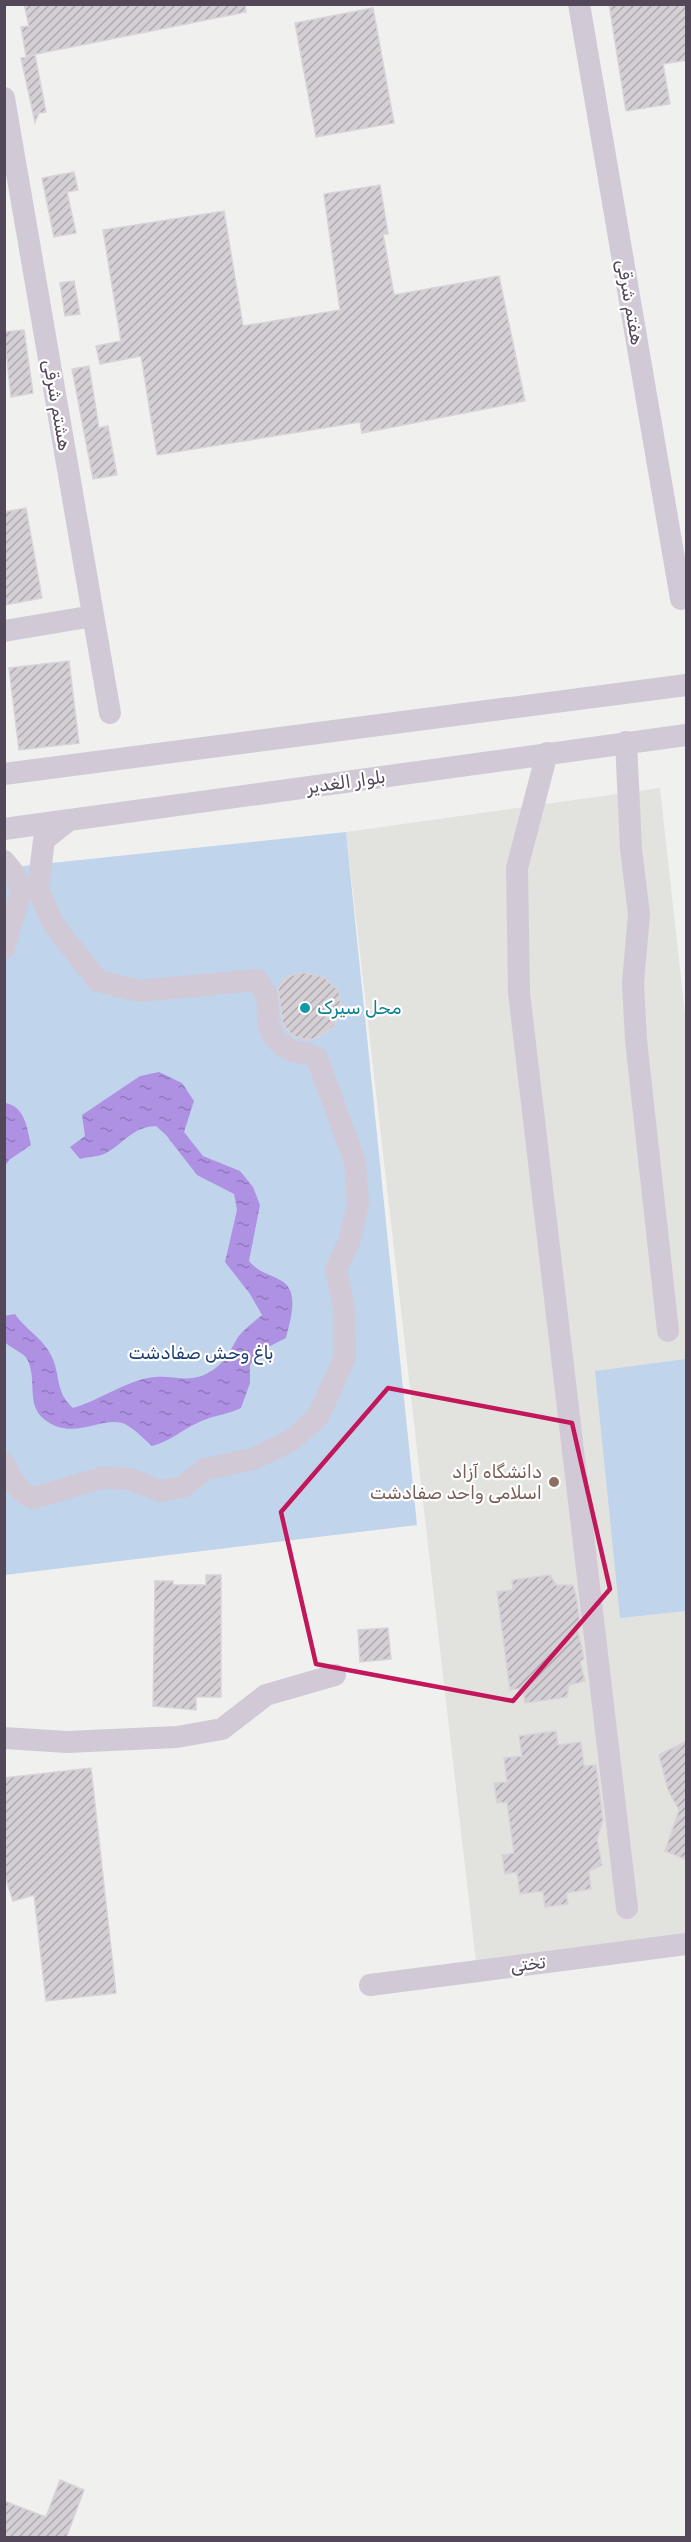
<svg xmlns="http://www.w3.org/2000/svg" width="691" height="2542" font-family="Rubik,Vazirmatn,sans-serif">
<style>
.education{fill:#e2e2df}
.green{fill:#c0d4eb}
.water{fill:url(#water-ripples)}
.building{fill:url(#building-hatch);stroke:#d8d3d9;stroke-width:1.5}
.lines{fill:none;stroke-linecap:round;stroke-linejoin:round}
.minor{stroke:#d2c9d7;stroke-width:22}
.marked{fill:none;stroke:#c2185b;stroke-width:4.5;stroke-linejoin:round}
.culture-dot{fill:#0f9aa8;stroke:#fff;stroke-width:2}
.education-dot{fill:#8d6e63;stroke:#fff;stroke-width:2}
.labels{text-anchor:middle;stroke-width:4.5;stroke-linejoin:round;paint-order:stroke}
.street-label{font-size:18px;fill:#53485a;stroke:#fff}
.culture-label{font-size:18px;fill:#0d838f;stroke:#fff;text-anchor:start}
.park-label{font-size:18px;fill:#1f3e75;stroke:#fff}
.education-label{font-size:18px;fill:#785e54;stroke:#fff;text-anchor:end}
</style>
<defs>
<pattern id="water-ripples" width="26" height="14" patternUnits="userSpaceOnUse" patternTransform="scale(1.5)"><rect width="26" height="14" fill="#af91e4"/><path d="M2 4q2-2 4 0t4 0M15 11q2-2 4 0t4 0" fill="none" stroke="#9178bc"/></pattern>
<pattern id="building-hatch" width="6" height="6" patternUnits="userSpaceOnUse" patternTransform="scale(1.5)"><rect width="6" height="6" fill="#d4cfd5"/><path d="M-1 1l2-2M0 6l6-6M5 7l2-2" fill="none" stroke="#afaab0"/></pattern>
</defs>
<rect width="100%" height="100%" fill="#f0f1ee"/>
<path class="education" d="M660,788L686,1023V1941L477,1971L346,832Z"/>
<path class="green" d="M346,832L417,1525L5,1575L4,868Z
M686,1359V1611L620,1618L595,1371Z"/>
<path class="water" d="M159,1072L182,1083L194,1101L184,1132L203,1156L240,1171L253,1187L260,1205L249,1261C261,1274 268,1273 282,1281C300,1292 290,1321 286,1338L260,1351L250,1365V1383L241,1408C229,1414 217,1415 204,1420C185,1427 172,1441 152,1446C144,1439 132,1426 122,1423C99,1417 73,1441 45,1420C25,1405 38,1379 27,1359C23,1352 10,1348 5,1342L4,1316L15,1314C26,1330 43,1338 52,1357C61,1377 55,1392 73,1408C101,1400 126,1380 155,1377C177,1375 190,1385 213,1370C226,1361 230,1351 238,1337C244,1329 254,1322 262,1315L250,1294L225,1262L237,1210L234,1194L197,1175L166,1135L156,1126C131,1127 123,1145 104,1154C97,1157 87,1157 80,1159L70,1147L85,1136L82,1115L140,1076Z
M5,1103C25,1106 27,1128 31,1145L9,1160L5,1166Z"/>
<path class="building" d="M24,4H245L246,12L26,56L21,27L29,26Z
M609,4H687V60L663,64L670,104L626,111Z
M373,8L394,123L316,137L295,23Z
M35,55L46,112L39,113L35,122L21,58Z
M74,172L78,190L67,192L76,233L54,237L42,178Z
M380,185L388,234H383L394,295L499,276L525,401L362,433L360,422L157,455L141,356L100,364L96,346L121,341L103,230L224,211L243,326L340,310L324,194Z
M74,281L80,314L65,316L60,283Z
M24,330L33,393L11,397L4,332Z
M89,366L99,428L108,426L117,475L93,479L72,369Z
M26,508L42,598L4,605V512Z
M69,661L79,743L19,750L9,668Z
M301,972L324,977L339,991L341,1009L334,1026L317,1038L308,1040L293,1036L283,1025L278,989L285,978Z
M206,1575H221V1697H196V1710L153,1706L155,1581H173V1585H206Z
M550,1575L556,1585H573L577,1601L580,1625L577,1627L584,1658L580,1662L585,1681L569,1685L567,1697L525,1703L523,1688L510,1690L497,1592L513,1590L512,1580Z
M388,1628L391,1659L360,1662L358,1630Z
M556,1731L558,1745L581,1742L584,1766L596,1765L603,1820L597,1839L602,1865L589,1871L591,1889L566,1893L568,1904L545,1907L543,1891L520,1894L517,1872L505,1874L502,1855L514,1853L507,1802L497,1803L494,1783L507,1782L504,1758L522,1756L519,1736Z
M687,1741V1860L665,1851L679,1810L668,1790L659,1755Z
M91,1768L116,1993L46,2001L34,1895L13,1901L4,1873V1778Z
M60,2480L84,2490L66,2538H4V2501L46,2517Z"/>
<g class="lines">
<path class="minor" d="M579,4L681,599
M4,98L110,713
M4,631L93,616
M626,742L631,849L639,914L633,983L636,1040L668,1331
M547,753L517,868L519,993L627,1908
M4,774L686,685
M4,829L686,735
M4,861L13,872L21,891L4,948
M4,1463C12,1479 17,1492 34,1498L101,1478L130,1479L160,1491L183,1487L205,1469L253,1459L292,1440L318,1417L345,1357L344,1308L336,1269L349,1242L358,1204L355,1162L317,1058C306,1051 292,1054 282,1045C259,1025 273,1010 265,992C263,988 259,983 257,980L139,991L98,981L53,924L38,889L44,840L68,821
M4,1738L67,1742L177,1737L222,1729L266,1695L335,1675
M370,1985L686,1944"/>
</g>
<path class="marked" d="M388,1388L572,1423L610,1589L513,1701L316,1664L281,1512Z"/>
<circle class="culture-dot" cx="305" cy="1008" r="6"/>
<circle class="education-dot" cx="554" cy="1482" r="6"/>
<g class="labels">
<g class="street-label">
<text transform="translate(630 302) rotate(80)" y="6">هفتم شرقی</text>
<text transform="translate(57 405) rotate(80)" y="6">هشتم شرقی</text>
<text transform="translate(346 782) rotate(-8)" y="6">بلوار الغدیر</text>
<text transform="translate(528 1964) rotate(-7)" y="6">تختی</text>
</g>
<g class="culture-label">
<text x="317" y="1014">محل سیرک</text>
</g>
<g class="park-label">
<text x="201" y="1359">باغ وحش صفادشت</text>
</g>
<g class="education-label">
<text x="542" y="1478">دانشگاه آزاد<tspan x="542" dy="21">اسلامی واحد صفادشت</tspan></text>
</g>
</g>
<rect width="691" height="2542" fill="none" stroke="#53485a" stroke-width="12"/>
</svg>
